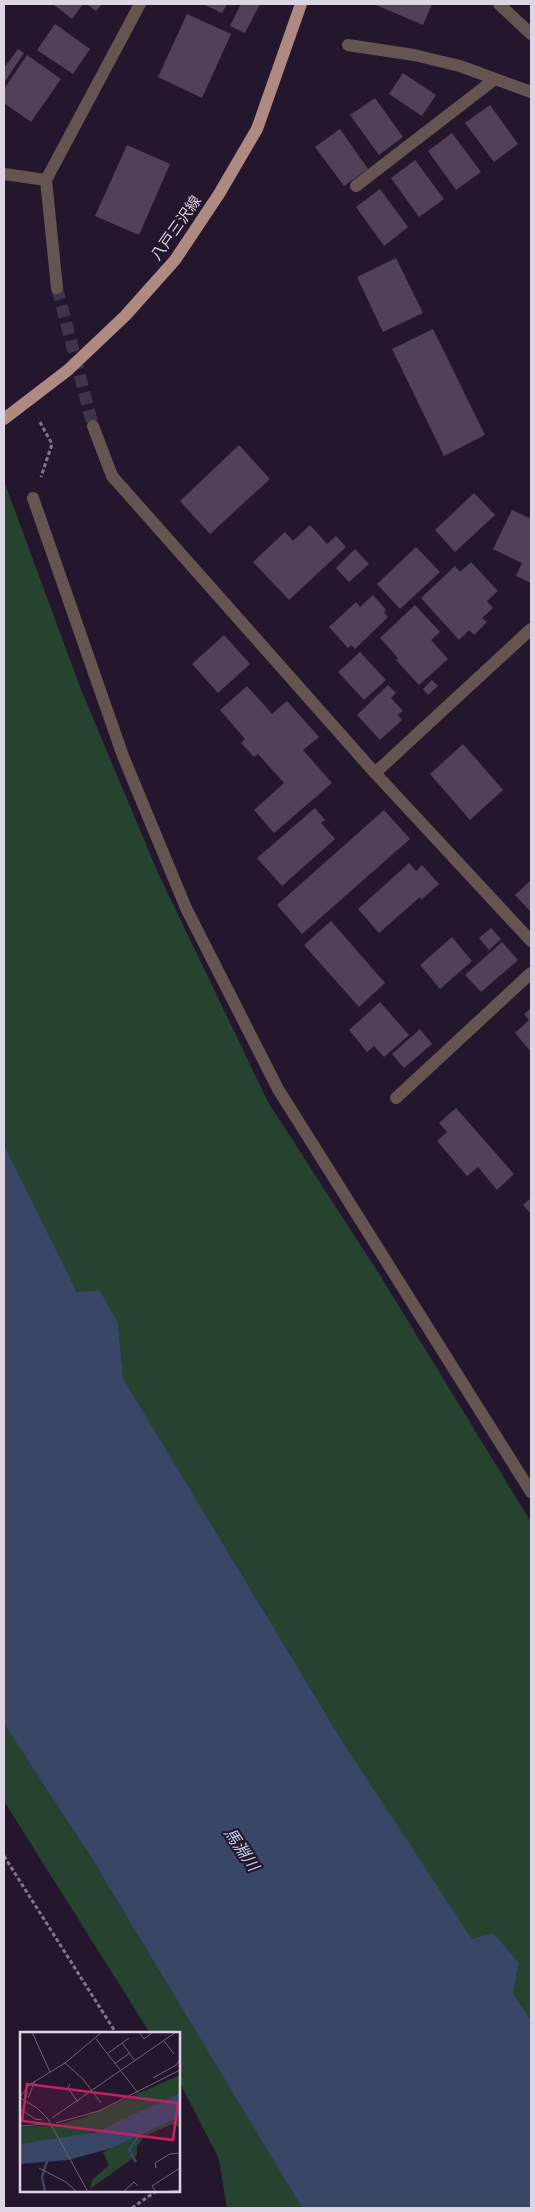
<svg xmlns="http://www.w3.org/2000/svg" width="535" height="2212" font-family="'Source Sans 3','Noto Sans JP',sans-serif">
<style>
.green{fill:#264330}
.water{fill:#384765}
.building{fill:#514058}
.lines{fill:none;stroke-linecap:round;stroke-linejoin:round}
.minor-tunnel{stroke:#403448;stroke-width:12;stroke-dasharray:12 6;stroke-linecap:butt}
.path{stroke:#817689;stroke-width:3;stroke-dasharray:4 2.5;stroke-linecap:butt}
.minor{stroke:#665450;stroke-width:12}
.major{stroke:#af8a82;stroke-width:12}
.labels{text-anchor:middle;stroke-width:4.5;stroke-linejoin:round;paint-order:stroke}
.street-label{font-size:15px;fill:#ded5e4;stroke:#24172d}
.water-label{font-size:16px;font-style:italic;fill:#c2d4f6;stroke:#24172d}
.inset-river{fill:none;stroke:#384765;stroke-width:2.5}
.inset-road{fill:none;stroke:#6e6376;stroke-width:1}
.view{fill:#c32162;fill-opacity:0.15;stroke:#c32162;stroke-width:2.5}
.inset-edge{fill:none;stroke:#ded5e4;stroke-width:2.5}
</style>
<rect width="100%" height="100%" fill="#24172d"/>
<path class="green" d="M4,481L80,687L158,873L268,1102L381,1277L531,1522V2020L513,1994L519,1963L472,1940L344,1744L123,1378L118,1323L77,1292L4,1145Z
M4,1724L89,1854L302,2208H227L219,2159L179,2081V2033H150L4,1801Z"/>
<path class="water" d="M4,1145L77,1292L100,1291L118,1323L123,1378L344,1744L472,1939L493,1933L519,1963L513,1994L531,2020V2208H302L89,1854L4,1724Z"/>
<path class="building" d="M53,4H83L72,19Z
M87,4H102L96,11Z
M203,4H227L222,13Z
M241,4H260L245,33L230,26Z
M374,4H432L423,25Z
M187,14L231,34L202,98L158,77Z
M55,24L90,49L73,74L37,50Z
M18,49L24,53L4,83V68Z
M27,55L61,79L31,122L4,103V89Z
M403,73L436,95L422,116L389,94Z
M375,98L403,137L379,155L350,115Z
M490,105L518,144L494,162L465,123Z
M340,129L368,169L344,186L315,147Z
M452,133L481,172L456,190L428,151Z
M127,145L170,164L139,235L95,216Z
M415,160L444,199L419,217L391,178Z
M380,189L408,227L384,246L356,207Z
M396,258L423,313L383,332L357,277Z
M433,329L485,435L444,456L392,349Z
M239,445L270,479L210,534L180,501Z
M474,493L495,515L455,552L435,530Z
M512,510L529,518L531,513V583L516,576L522,563L493,549Z
M310,525L327,544L336,536L346,547L289,600L253,562L285,532L293,541Z
M416,547L440,572L400,609L377,584Z
M355,549L369,564L349,582L336,568Z
M471,562L498,591L487,601L493,608L482,618L487,622L474,635L469,630L459,640L421,598L455,566L460,572Z
M373,595L386,610L384,613L388,617L355,649L351,645L348,648L329,627L356,602L360,607Z
M415,605L440,632L431,640L448,659L419,685L396,660L398,658L380,638Z
M224,635L250,664L218,693L192,664Z
M360,652L386,680L364,700L338,672Z
M432,680L438,686L428,695L423,689Z
M388,685L396,693L391,698L403,711L398,715L402,720L380,740L357,715Z
M247,686L272,714L287,701L319,737L303,750L332,783L274,833L254,810L284,783L258,754L254,757L241,743L245,739L220,710Z
M463,744L503,790L470,820L430,774Z
M315,808L325,820L321,823L335,839L282,886L257,858Z
M384,810L410,839L302,934L277,905Z
M409,863L416,871L422,865L439,884L421,900L420,897L379,933L358,909Z
M531,880V912L515,895Z
M331,921L385,983L359,1007L304,945Z
M491,928L501,939L489,950L479,938Z
M452,937L472,961L440,989L420,965Z
M502,942L518,960L481,992L465,975Z
M380,1002L409,1035L384,1057L374,1046L367,1052L349,1030Z
M531,1008V1052L515,1033L529,1020L524,1014Z
M420,1029L432,1044L404,1068L392,1054Z
M456,1108L514,1174L497,1190L478,1167L467,1176L437,1141L447,1132L439,1123Z
M531,1198V1214L523,1205Z"/>
<g class="lines">
<path class="minor-tunnel" d="M57,288L93,426"/>
<path class="path" d="M40,422L52,444L41,477
M4,1856L116,2033
M132,2208L156,2191"/>
<path class="minor" d="M499,4L531,34
M348,45L414,55L460,66L531,92
M4,174L46,180
M356,186L495,79
M57,288L46,180L140,4
M93,426L112,476L375,773L531,941
M33,498L123,756L186,908L278,1089L531,1492
M375,773L531,629
M396,1098L531,973"/>
<path class="major" d="M4,419L68,370L125,316L175,260L219,194L257,129L301,4"/>
</g>
<g class="labels">
<g class="street-label">
<text transform="translate(176 228) rotate(-55)" y="5">八戸三沢線</text>
</g>
<g class="water-label">
<text transform="translate(242 1849) rotate(56)" y="6">馬淵川</text>
</g>
</g>
<g transform="translate(20 2032)">
<rect width="160" height="160" fill="#24172d"/>
<path d="M160,43V61L97,92L56,105L0,112V95L36,93L63,86ZM160,85V95L152,92L125,104L117,114V123L70,157L72,148L89,133L83,120Z" fill="#264330"/>
<path d="M160,61V85L92,116L48,128L0,132V112L76,100Z" fill="#384765"/>
<path class="inset-river" d="M116,130L109,118L120,102M25,160L22,145L27,129"/>
<path class="inset-road" d="M12,0L30,40M119,0L124,7L133,0M76,7L118,61M144,9L154,22M102,11L115,29M87,22L109,6M45,31L63,47L81,71M94,32L110,21M133,46L156,33L160,27M50,52L48,56L58,70M0,65L9,53L45,31L82,0M0,66L17,76L28,87L68,160M8,66L15,49M0,77L15,87L22,88M32,86L156,0M36,91L79,79L160,38M0,94L26,92M19,136L46,150L57,160M136,136L135,131L150,122L160,121M103,160L114,150L118,154M136,160L132,154L160,136M142,160L160,158"/>
<path class="view" d="M7,52L158,71L153,108L2,89Z"/>
<rect width="160" height="160" class="inset-edge"/>
</g>
<rect width="535" height="2212" fill="none" stroke="#ded5e4" stroke-width="10"/>
</svg>
